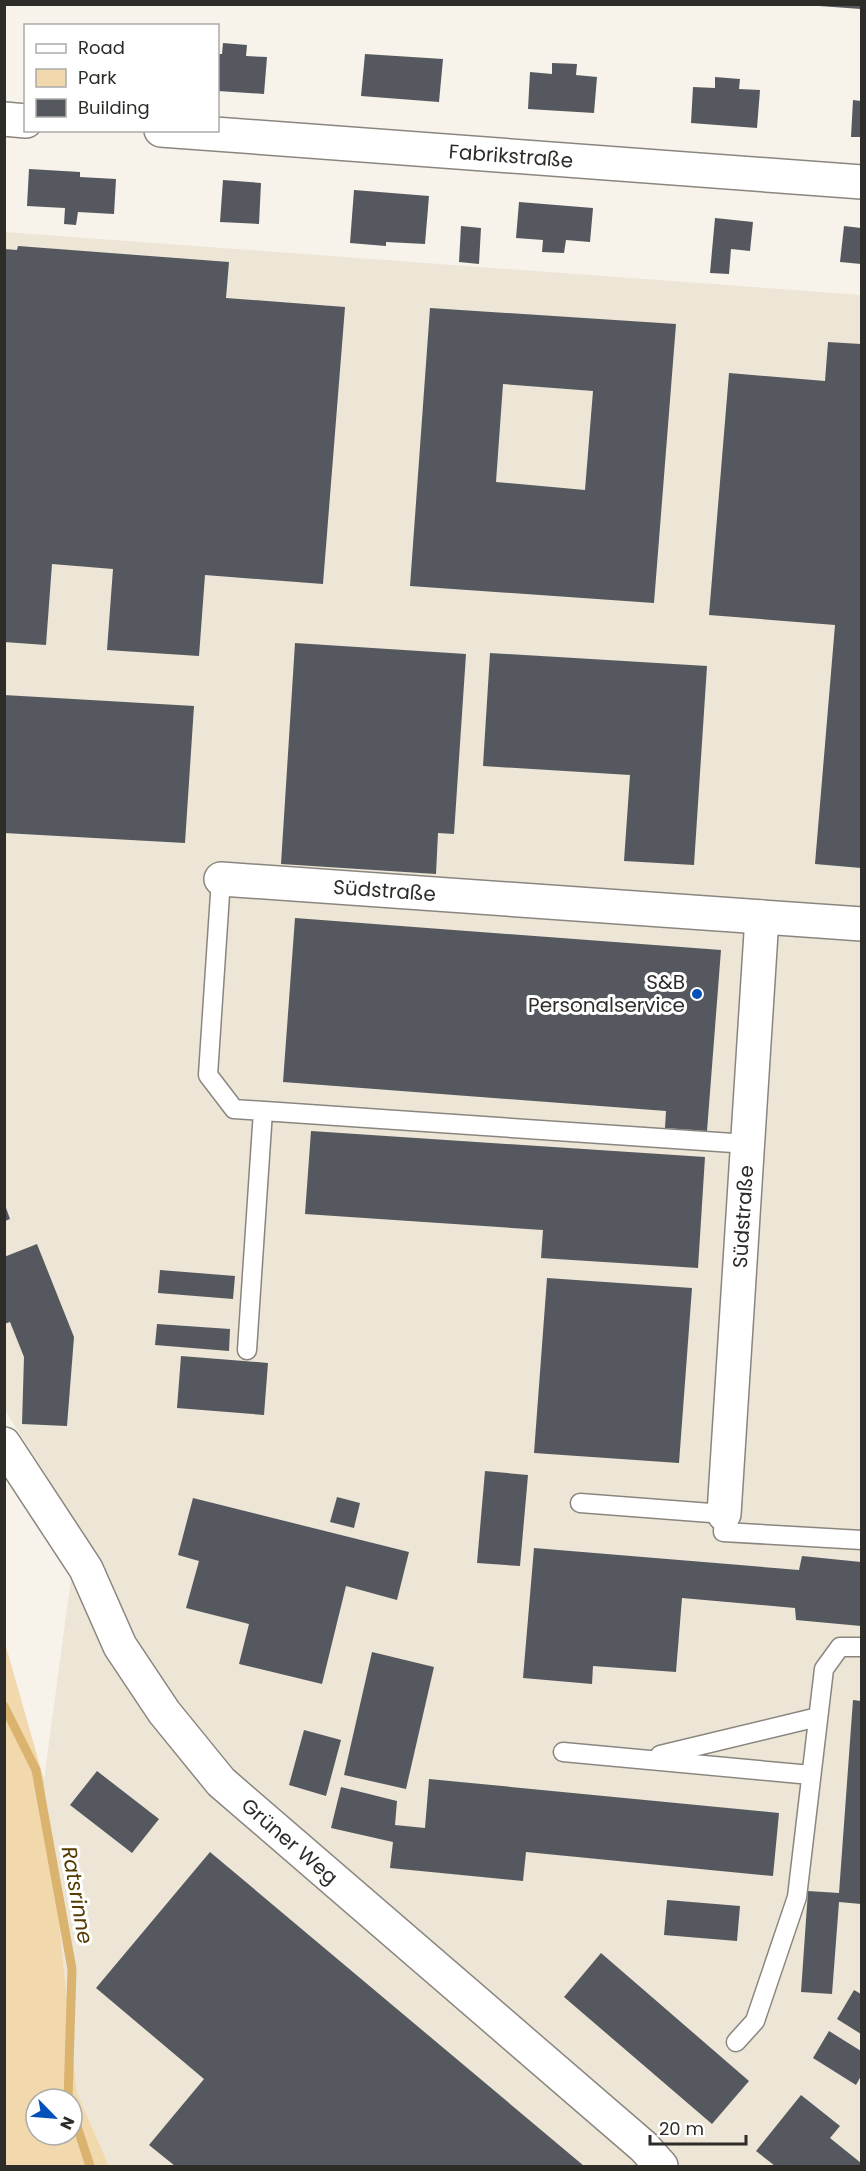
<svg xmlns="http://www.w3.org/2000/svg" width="866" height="2171" font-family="Poppins,sans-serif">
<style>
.built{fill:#ede5d6}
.green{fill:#f2d9ad;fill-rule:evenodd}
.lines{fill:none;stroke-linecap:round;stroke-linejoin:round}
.stream{stroke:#dab46e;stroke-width:9}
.building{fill:#55595f;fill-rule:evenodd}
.lane-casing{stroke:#8a867f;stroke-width:21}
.street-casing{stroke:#8a867f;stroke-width:36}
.lane{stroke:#fff;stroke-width:18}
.street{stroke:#fff;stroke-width:33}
.poi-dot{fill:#0350ba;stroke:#fff;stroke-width:2}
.labels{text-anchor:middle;stroke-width:6;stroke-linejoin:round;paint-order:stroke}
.street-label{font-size:20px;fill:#2e2c29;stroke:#fff}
.poi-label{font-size:20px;fill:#2e2c29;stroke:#fff;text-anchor:end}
.water-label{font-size:21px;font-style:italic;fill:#543b00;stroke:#fff}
</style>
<rect width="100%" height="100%" fill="#f7f2ea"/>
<path class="built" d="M5,232L861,295V2166H109L77,2093L44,1780L78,1526L5,1410Z"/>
<path class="green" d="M5,1643L44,1780L77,2093L109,2166H5ZM36,2099H72V2135H36Z"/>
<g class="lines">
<path class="stream" d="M4,1706L36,1770L72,1969L68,2099
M72,2111L90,2166"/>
</g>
<path class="building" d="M819,4H861V9L819,6Z
M223,43L247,45L246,56L267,57L264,94L218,91V54H222Z
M365,54L443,59L439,102L361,96Z
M552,63L577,64L576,75L597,77L594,113L528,109L530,72L552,74Z
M715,77L740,79L739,89L760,90L757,128L691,123L693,87L715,88Z
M853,100L861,101V137H851Z
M29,169L80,172V177L116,179L114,214L78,212L76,225L64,224L65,208L27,206Z
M223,180L261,183L259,224L220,222Z
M354,190L429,196L425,244L386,242V246L350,243Z
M519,202L593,208L590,242L566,240L564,253L542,252L543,240L516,238Z
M715,218L753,222L750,251L731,249L729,274L710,273Z
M461,226L481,228L479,264L459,262Z
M844,226L861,228V264L840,262Z
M18,246L229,262L226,298L345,307L323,584L205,575L199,656L107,650L113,569L52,564L46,645L4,642V249L17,250Z
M430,308L676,324L654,603L410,586ZM503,384L593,391L585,490L496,482Z
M828,342L861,344V868L815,864L835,625L709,615L729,373L825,381Z
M295,643L466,654L454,834L438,833L436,874L281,864Z
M490,653L707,666L694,865L624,861L630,775L483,766Z
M4,695L194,706L185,843L4,833Z
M295,918L721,950L707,1131L665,1128L666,1111L283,1082Z
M311,1131L705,1157L698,1268L541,1258L543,1230L305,1214Z
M5,1205L10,1219L5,1221Z
M37,1244L74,1337L67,1426L22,1424L24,1357L10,1322L4,1324V1257Z
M160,1270L235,1276L233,1299L158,1293Z
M547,1278L692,1288L679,1463L534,1453Z
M157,1324L230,1329L229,1351L155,1345Z
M181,1356L268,1363L264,1415L177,1408Z
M485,1471L528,1475L520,1566L477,1563Z
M337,1497L360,1503L354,1528L330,1522Z
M193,1498L409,1552L397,1600L346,1586L322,1684L239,1664L249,1624L186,1608L199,1561L178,1555Z
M534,1548L799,1570L802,1556L861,1562V1626L796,1620L795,1608L682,1598L676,1672L593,1666L592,1684L523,1678Z
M372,1652L434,1667L406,1789L344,1775Z
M853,1700L861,1701V1904L839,1902L832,1994L801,1992L808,1891L839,1893Z
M304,1730L341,1740L326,1796L289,1785Z
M97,1771L159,1819L132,1853L70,1805Z
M429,1779L779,1813L773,1876L526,1852L523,1881L390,1868L393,1842L331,1828L341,1787L397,1801L395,1825L425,1828Z
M210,1852L584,2166H175L149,2145L204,2079L96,1988Z
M667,1900L740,1906L737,1941L664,1935Z
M601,1953L749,2081L712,2124L564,1997Z
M854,1990L861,1994V2034L837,2019Z
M829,2031L861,2051V2076L856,2085L813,2058Z
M801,2095L840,2126L830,2138L861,2163V2166H775L756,2151Z"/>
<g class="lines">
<g class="lane-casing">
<path id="lane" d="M221,879L208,1075L234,1109L748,1144
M247,1350L263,1111
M580,1503L724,1514L723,1532L862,1540
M563,1752L811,1775
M660,1755L818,1717
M736,2042L755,2021L797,1897L824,1669L840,1647H862"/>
</g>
<g class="street-casing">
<g id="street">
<path d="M4,119L26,121"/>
<path id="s1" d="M161,130L862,182"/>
<path id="s2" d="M221,879L862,924"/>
<path id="s3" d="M4,1444L86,1569L120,1646L164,1712L221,1782L644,2147L661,2166"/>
<path id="s4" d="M724,1514L762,917"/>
</g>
</g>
<use href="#lane" class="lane"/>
<use href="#street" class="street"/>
</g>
<circle class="poi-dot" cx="697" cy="994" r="6"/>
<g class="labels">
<g class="street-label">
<text dy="7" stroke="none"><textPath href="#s1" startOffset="351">Fabrikstraße</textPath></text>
<text dy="7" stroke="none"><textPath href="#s2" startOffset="164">Südstraße</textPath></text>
<text dy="7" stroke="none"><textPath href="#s4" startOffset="298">Südstraße</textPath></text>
<text dy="7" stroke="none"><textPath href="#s3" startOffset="494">Grüner Weg</textPath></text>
</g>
<g class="poi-label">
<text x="685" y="989">S&amp;B<tspan x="685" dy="23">Personalservice</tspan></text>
</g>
<g class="water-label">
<text transform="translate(77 1895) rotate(80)" y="7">Ratsrinne</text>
</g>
</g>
<rect width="866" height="2171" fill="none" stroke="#2e2c29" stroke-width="12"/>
<rect x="24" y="24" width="195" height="108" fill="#ffffff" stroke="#ababa9" stroke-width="1.5"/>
<rect x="36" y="44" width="30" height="9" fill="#ffffff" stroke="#ababa9" stroke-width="1.5"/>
<text x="78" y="54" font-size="18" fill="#2e2c29">Road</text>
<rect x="36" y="69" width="30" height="18" fill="#f2d9ad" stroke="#ababa9" stroke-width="1.5"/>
<text x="78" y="84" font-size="18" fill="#2e2c29">Park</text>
<rect x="36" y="99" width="30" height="18" fill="#55595f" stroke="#ababa9" stroke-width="1.5"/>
<text x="78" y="114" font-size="18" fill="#2e2c29">Building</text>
<g transform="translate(54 2117) rotate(115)"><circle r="28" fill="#ffffff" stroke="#ababa9" stroke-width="1.5"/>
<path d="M0-4.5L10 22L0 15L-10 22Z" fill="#0350ba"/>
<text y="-9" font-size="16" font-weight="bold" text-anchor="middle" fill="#2e2c29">N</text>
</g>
<path d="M650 2135v9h96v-9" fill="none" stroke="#2e2c29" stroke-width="3"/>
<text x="659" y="2135" font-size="18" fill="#2e2c29" stroke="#ffffff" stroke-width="4.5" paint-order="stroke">20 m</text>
</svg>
